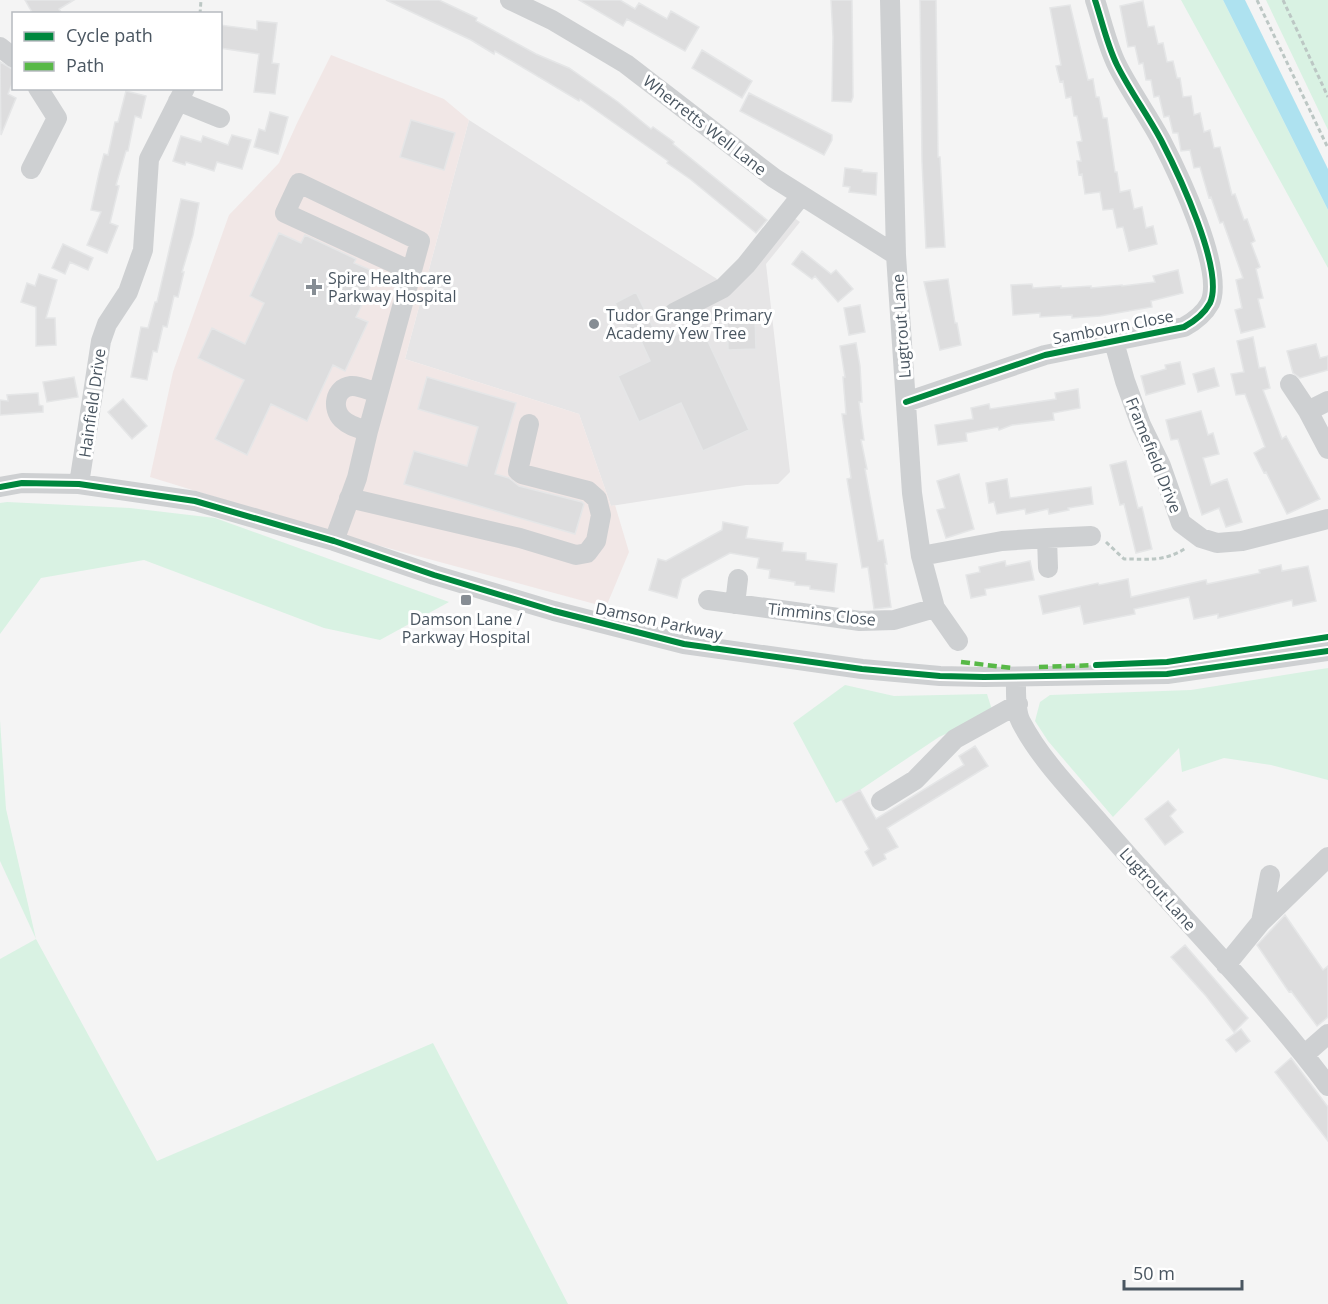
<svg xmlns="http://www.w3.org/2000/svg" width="1328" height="1304" font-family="'Open Sans',sans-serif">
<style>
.education{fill:#e6e5e6}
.medical{fill:#f1e7e6}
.green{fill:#d9f2e3}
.water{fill:#aee2f0}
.building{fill:#ddddde;stroke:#e5e6e7;stroke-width:1.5}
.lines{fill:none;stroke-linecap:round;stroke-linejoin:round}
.path{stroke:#bcc7c4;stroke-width:3;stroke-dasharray:4.5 3;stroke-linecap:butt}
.minor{stroke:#ced0d2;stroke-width:20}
.quiet{stroke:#58b947;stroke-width:4.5;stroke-dasharray:9 4.5;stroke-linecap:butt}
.cycleway-casing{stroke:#fff;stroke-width:10}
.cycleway{stroke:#00873e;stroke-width:6}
.poi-dot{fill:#868d94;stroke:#fff;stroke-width:2}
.labels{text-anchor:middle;stroke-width:6;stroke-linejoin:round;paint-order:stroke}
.street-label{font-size:16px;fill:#4a5661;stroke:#fff}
.poi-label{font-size:16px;fill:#4a5661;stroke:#fff;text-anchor:start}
</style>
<rect width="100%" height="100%" fill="#f4f4f4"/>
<path class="education" d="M469,120L731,288L789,214L800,222L766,264L790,472L778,484L746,485L611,506L579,414L405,359Z"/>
<path class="medical" d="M331,55L444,99L469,120L405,359L579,414L611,506L615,505L629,552L606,607L336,534L150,477L173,372L229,215L279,163L298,121Z"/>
<path class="green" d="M1181,0H1223L1328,210V268Z
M1266,0H1328V130Z
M7,502L130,508L215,518L449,602L380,640L324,628L144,560L41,578L0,634V503Z
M1328,668V780L1271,765L1224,758L1182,772L1179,748L1113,817L1048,741L1035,721L1040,702L1050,695L1191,690Z
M845,685L894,696L987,694L993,713L939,737L860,790L836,803L793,723Z
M0,720L6,809L36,939L157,1161L433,1043L568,1304H0V959L36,939L0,861Z"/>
<path class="water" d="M1223,0H1245L1328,169V210Z"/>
<path class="building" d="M25,0H74L59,9L62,14H33Z
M386,0H439L477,18L476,21L536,54L569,68L618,102L651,129L653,127L674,142L673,144L767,220L756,233L690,179L667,163L668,161L580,99L579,101L495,51L494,54L471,40Z
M579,0H620L635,9L639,3L667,19L671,11L699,27L685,51L627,19L623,26Z
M831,0H852L853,97L851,102L832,101L833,37Z
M920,0H936L938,157H940L945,247L926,248L922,161Z
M1143,1L1148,27L1154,26L1158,44L1163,43L1167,62L1173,61L1177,78H1180L1183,97L1191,96L1194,115L1200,113L1204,132L1210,130L1214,148L1220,147L1232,195L1235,194L1244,220L1247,219L1255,241L1251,243L1260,267L1256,269L1263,298L1258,299L1265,327L1241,333L1235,310L1242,308L1236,280L1243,278L1223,222L1220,223L1211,197L1209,198L1200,167L1194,168L1190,150L1181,151L1178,133H1173L1169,116L1164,117L1159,96L1154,97L1151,80H1146L1143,63L1139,64L1135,46L1128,47L1120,6Z
M1070,5L1088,80L1093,79L1096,97H1099L1103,118H1107L1115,172H1117L1120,192L1130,190L1134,209L1142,207L1146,228L1153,226L1157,244L1129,251L1123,227L1117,228L1113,209L1103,210L1100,192L1085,194L1082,174L1079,175L1077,161H1081L1077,142L1082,141L1077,116H1074L1071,97L1066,98L1063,81L1060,82L1056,66L1061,65L1050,8Z
M257,21L277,23L272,63L279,64L275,94L254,92L259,54L220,48V25L257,30Z
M702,50L752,81L742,98L692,68Z
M0,62L14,70V79L8,94L16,98L1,135Z
M126,91L146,96L141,118L135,116L128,151H126L116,185L119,186L110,223L118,226L107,253L87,245L101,212L91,210L99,173L104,154L108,155L115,122H118Z
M749,93L832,135V140L824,155L740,111Z
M270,112L288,117L278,154L254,147L259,129L265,131Z
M411,120L455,133L444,170L400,157Z
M232,135L251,140L242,169L217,162L214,171L186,162L185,165L173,161L181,136L201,142L203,136L228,145Z
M845,168L862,170V172L877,173L876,195L849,192L850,187L843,186Z
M181,199L199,203L193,235L182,272H184L178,297L174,296L167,327L163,326L157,352L153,351L147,380L131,377L141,327L148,328L155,302H157Z
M279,233L301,243L305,235L356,259L354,263L377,273L356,317L368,322L345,371L333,365L307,421L271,404L247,455L215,439L244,380L198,358L212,328L245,344L264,303L250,296Z
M63,244L93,258L88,270L70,262L65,274L52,268Z
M802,251L831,274L836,270L853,289L838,302L815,276L812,279L792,264Z
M1178,270L1183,293L1151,301L1152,307L1100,316L1072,318V315L1040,317V313L1013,315L1011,285L1032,284L1033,288L1061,286V288L1091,286V288L1122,285V286L1155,282L1153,276Z
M39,274L57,280L46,318H55L56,345L36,346V307L21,302L27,283L35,286Z
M948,279L955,323H957L961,345L940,350L924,282Z
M636,292L660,342L700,324L749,430L703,451L681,403L639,422L618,376L650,361L640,339L634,342L615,303Z
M860,305L865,332L849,335L844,308Z
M755,316L756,349L728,350L727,317Z
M1253,337L1259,368L1265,367L1270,388L1263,390L1282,439L1286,436L1320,499L1287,514L1266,472L1264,473L1254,453L1265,447L1245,394L1236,395L1231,374L1244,372L1237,341Z
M856,343L860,366L862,402H859L864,440H861L867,469H865L878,541L883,540L887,564H885L891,607L883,608L874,609L868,567L862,568L847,479L851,478L842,414H846L843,377H845L840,346Z
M1316,344L1320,358L1328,356V370L1300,378L1293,373L1287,351Z
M1180,362L1185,384L1146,395L1141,376L1166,369L1165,365Z
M1214,368L1219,386L1198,392L1193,374Z
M74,377L78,397L47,402L43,382Z
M427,377L516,403L495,474L509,478L519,486L582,502L584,504L575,534L404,484L414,451L467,466L478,427L418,409Z
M1078,389L1080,408L1053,413L1054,420L1012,425L999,430L998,427L966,433L967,441L938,445L935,425L973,419L971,408L989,404L990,409L1056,399L1055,393Z
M38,393L39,405L43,406V412L0,415V400L8,401L7,395Z
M123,399L147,426L132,439L108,412Z
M1201,411L1208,435L1213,433L1219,454L1203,458L1211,485L1227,479L1242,522L1226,527L1219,508L1202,515L1178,439L1171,440L1166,420Z
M1126,461L1138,508L1142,507L1152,549L1136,553L1124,504L1120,505L1110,465Z
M959,474L974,529L946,538L937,510L945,508L937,481Z
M1007,479L1010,498L1091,487L1093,504L1068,508L1069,510L1049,514L1048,509L1026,514L1025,509L997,514L994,502L989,503L986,483Z
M723,522L748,527L746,538L783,543L782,551L806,553V560L837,564L834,592L810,589V586L795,585V582L769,578L770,570L757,568L759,558L730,553L682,579L677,598L649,590L658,559L666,561L722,530Z
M1005,561L1006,566L1030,561L1034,580L985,589L986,595L971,598L966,575L980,572L979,567Z
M1281,565L1282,571L1308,566L1316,601L1293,606L1292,600L1218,618V614L1194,619L1189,597L1134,609L1135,614L1084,624L1080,606L1043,614L1039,596L1098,583L1099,585L1128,579L1131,597L1206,580L1207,584L1260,573L1259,570Z
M975,746L988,766L887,828L898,847L884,854L886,859L873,866L865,852L869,849L842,800L860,790L876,819L964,765L959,756Z
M1168,801L1176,810L1170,816L1183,832L1165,845L1145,819Z
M1285,915L1323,970L1328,966V1017L1317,1026L1291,991L1289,992L1257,945Z
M1185,945L1248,1018L1234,1032L1206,996L1171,957Z
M1241,1029L1250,1041L1236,1052L1226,1040Z
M1291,1058L1328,1107V1141L1275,1072Z"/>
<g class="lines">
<path class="path" d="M1257,0L1328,148
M1283,0L1328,97
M200,14L201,0
M1106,542L1124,559C1149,559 1164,562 1186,548"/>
<path class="minor" d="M510,0L552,20L626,64L774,178L896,255
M890,0L896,255L912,493L921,556L935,608L958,641
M0,47L14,58
M178,101L220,118
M31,169L57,118L38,88
M674,313L723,288L746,265L801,196
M1114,342L1125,381L1141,425L1161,466L1181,523L1201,538L1217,543L1242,541L1328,519
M1290,384L1308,411L1328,449
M906,402L1045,355L1184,327C1195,321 1204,314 1210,303C1225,270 1177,171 1161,140C1147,114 1130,91 1117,65C1107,45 1102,21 1095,0
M1308,411L1328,401
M368,431C359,428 349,426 342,419C332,409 334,388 351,386C359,385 370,391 378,393
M79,484L101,341L107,324L128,292L143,250L149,159L185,88
M0,487L22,483L79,484L195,501L334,541L434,575L554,611L684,644L862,669L940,676L984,677L1167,674L1328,651
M349,498L520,538L576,555L587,553L596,541L601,515L597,499L588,491L522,474L518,471L529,424
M1047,538L1091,536
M334,541L357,478L368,431L420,241L299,183L285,213L411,271
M921,556L1002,541L1047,538L1048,568
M708,600L860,621L894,620L935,608
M735,604L738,579
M1016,678C1016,690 1015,711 1021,722C1042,762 1076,795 1105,829C1179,915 1260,995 1328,1086
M881,801L915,780L955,739L1018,704
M1261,922L1328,857
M1226,965L1261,922L1270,875
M1304,1055L1328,1034"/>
<path class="quiet" d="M961,662L1012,668
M1039,667L1099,665"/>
<g class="cycleway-casing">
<path id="cycleway" d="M906,402L1045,355L1184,327C1195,321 1204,314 1210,303C1225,270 1177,171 1161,140C1147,114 1130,91 1117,65C1107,45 1102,21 1095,0
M0,487L22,483L79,484L195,501L334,541L434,575L554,611L684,644L862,669L940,676L984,677L1167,674L1328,651
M1096,665L1167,662L1328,637"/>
</g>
<use href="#cycleway" class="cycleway"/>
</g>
<g class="poi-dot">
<path d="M311 278h6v6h6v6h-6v6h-6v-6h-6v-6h6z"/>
<circle cx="594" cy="324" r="6"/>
<rect x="460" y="594" width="12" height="12" rx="3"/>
</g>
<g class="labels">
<g class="street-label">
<text transform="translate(705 125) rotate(38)" y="6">Wherretts Well Lane</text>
<text transform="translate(901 326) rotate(-94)" y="6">Lugtrout Lane</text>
<text transform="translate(1113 327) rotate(-11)" y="6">Sambourn Close</text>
<text transform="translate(92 403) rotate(-82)" y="6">Hainfield Drive</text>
<text transform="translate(1154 455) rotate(68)" y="6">Framefield Drive</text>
<text transform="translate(822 614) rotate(6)" y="6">Timmins Close</text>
<text transform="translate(659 621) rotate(12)" y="6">Damson Parkway</text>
<text transform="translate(1158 889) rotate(48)" y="6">Lugtrout Lane</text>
</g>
<g class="poi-label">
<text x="328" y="284">Spire Healthcare<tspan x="328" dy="18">Parkway Hospital</tspan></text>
<text x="606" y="321">Tudor Grange Primary<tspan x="606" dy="18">Academy Yew Tree</tspan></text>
<text x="466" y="625" text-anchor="middle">Damson Lane /<tspan x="466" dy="18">Parkway Hospital</tspan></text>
</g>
</g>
<rect x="12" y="12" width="210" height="78" fill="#ffffff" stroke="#b7bbc0" stroke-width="1.5"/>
<rect x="24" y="32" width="30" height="9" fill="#00873e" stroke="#b7bbc0" stroke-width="1.5"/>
<text x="66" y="42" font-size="18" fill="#4a5661">Cycle path</text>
<rect x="24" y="62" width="30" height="9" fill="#58b947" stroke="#b7bbc0" stroke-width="1.5"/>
<text x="66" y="72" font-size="18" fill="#4a5661">Path</text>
<path d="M1124 1280v9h118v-9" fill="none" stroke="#4a5661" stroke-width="3"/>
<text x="1133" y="1280" font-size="18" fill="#4a5661" stroke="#ffffff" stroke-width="4.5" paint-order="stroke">50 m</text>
</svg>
